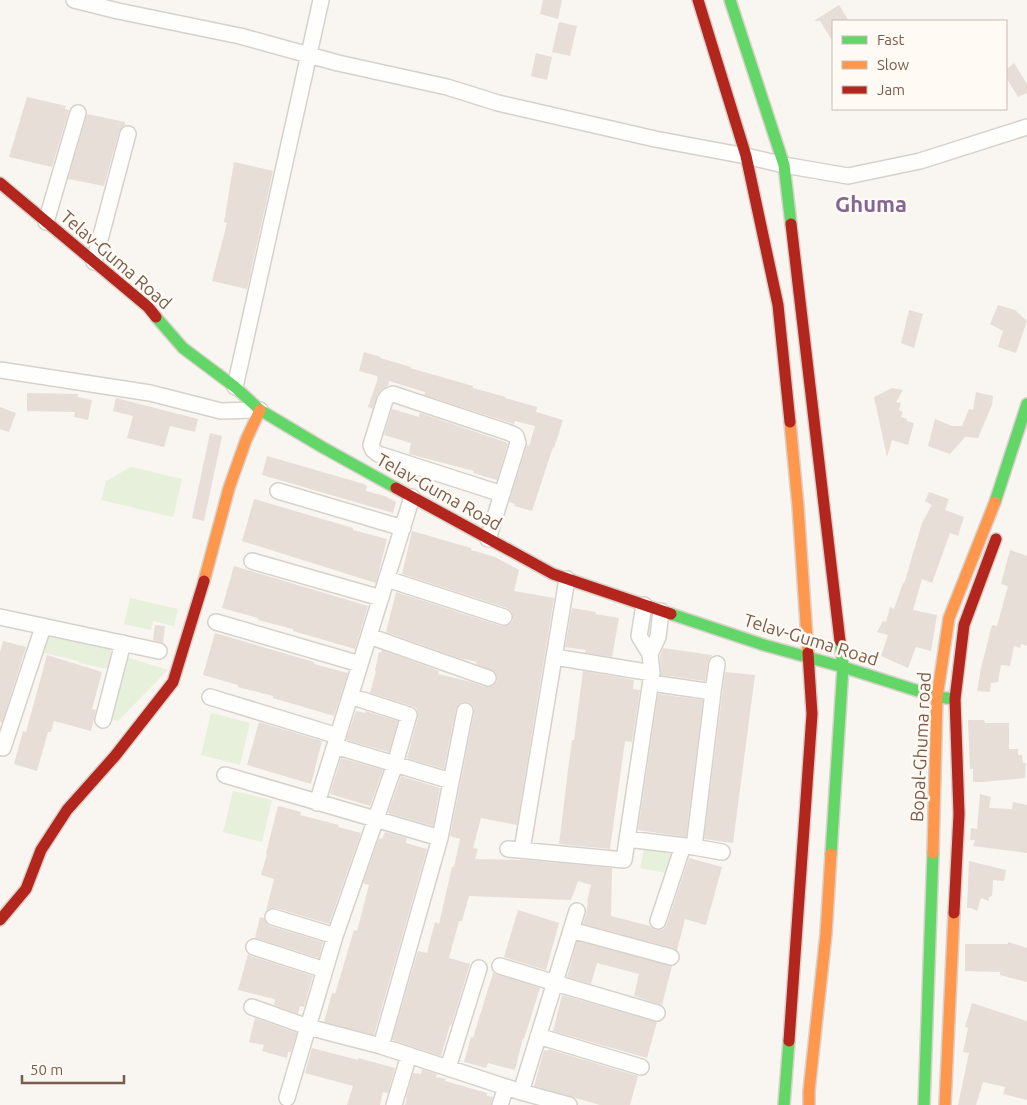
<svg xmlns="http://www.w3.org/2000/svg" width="1027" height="1105" font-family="Ubuntu,sans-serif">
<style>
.green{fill:#e7f0db}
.building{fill:#e6ded7}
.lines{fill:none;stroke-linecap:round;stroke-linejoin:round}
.street-casing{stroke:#d7d1cb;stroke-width:18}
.fast-casing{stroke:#d9d2cb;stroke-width:14}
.slow-casing{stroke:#d9d2cb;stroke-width:14}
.jam-casing{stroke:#d9d2cb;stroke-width:14}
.street{stroke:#fefefd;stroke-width:15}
.fast{stroke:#63d668;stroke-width:11}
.slow{stroke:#ff974d;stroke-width:11}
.jam{stroke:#b3261e;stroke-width:11}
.labels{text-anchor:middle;stroke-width:5;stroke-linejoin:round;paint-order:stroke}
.street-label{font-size:18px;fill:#7a5c4d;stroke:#fffaf3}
.district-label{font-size:22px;font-weight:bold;fill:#846695;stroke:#fffaf3}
</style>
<rect width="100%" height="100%" fill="#f9f5f0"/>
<path class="green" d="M131,467L182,479L173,517L101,500L106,481Z
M130,598L178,609L174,626L153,621L151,630L124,624Z
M48,635L110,649L111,651L108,669L79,663V661L44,653Z
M126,657L168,670L118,721L108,718Z
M211,713L250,723L240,765L201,755Z
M233,791L272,800L262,842L223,832Z
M645,845L676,852L671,874L640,868Z"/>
<path class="building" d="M543,0H562L558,19L540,14Z
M839,5L849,21H833V42L820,21H814Z
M559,22L577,26L570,56L552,52Z
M536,53L552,57L547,80L531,76Z
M1014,63L1027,84V93L1018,97L1006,77V70Z
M27,97L66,106L65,109L69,110L52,167L9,157Z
M87,114L125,122V125L121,128L119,132L104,186L68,179Z
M234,162L273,171L247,289L212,281L227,223L224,222Z
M998,305L1015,310L1027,321L1016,353L998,347L1003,331L990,324Z
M909,310L923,314L914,348L901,343Z
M364,352L381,357L380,358L411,367L410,368L473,386V388L506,397L505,398L537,407L536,412L563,420L554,448L553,447L532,511L514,506L515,504L509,502L527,445L529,446L535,426L515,421L514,424L424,395L425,392L389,381L388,386L381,390L377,395L373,409L368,407L378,378H377V376L359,371Z
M892,388L903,390L896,402L901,403L899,410L903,412L901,417L907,419V421L914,423L908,445L892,440L887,457L874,397Z
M976,392L993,396L992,405L978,438L965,437L950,454L928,446L935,419L952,426H962L969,409L973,410Z
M27,393L78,394V397L92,400L88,420L74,417L75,412L27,411Z
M116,398L198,419L195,432L170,426L164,447L127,438L133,416L113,411Z
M0,407L16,413L9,432L0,429Z
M392,409L419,417L420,413L508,443L497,480L473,473L474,471L409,454L411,443L384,435Z
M210,433L222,436L204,521L192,518Z
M267,456L364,484L367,486L366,491L385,496L396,502L393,513L262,475Z
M929,492L949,499L945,510L964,517L958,536L950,533L932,583L922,579L913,610L937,615L931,651L916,647L908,668L881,656L888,635L877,632L883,621L886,622L890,607L894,609L903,583L904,584L922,523L932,505L925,501Z
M254,499L353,528V530L387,539L376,583L242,541Z
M412,531L471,548V550L495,557L519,570L514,591L554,598L517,825L481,818L473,848L478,849L475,859L528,860L612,868L611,916L650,926L655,930H659L664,929L667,924L689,858L722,867L706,925L685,919L677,950L673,948L583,924L586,914L588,901H587L591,885L578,881L571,900L469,896L462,921H459L449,958L470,964L451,1026L450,1025L441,1056L392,1040L418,951L427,953L435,922L439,924L452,867H454L460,839L450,836L474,713V708L471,704L466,702H462L458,705L456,709L444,769L407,758L418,718V712L416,708L412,706L370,693L376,671L375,670L379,652L381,653L382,650L439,671L438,674L471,682L485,687H489L494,685L497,681V676L495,672L476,664L477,662L459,658L386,632L396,592L501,626H505L510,624L513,620V616L511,611L507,608L402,574Z
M1010,550L1027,556V646L1021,644L1020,648L1014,646L1010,666L1001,665L998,682L991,683L990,692L977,691L981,668L992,625L997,626L1008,586L1001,584Z
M234,566L368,606L355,649L293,631V629L258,620V618L222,608Z
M572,608L596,612L595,614L619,618L612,657L585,653L586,650L565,647Z
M155,625L165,626L163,643L153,640Z
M215,633L314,662V664L348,673L334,716L273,698V696L238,687V685L203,675Z
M3,641L26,647L2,723L0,722V653Z
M663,648L712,655L708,662L705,681L661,675L660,656Z
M47,655L102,672L92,709L96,710L91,731L54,721L51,732H48L37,771L14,764L23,731L26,732Z
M583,671L634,680L633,689L640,690L632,742L625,741L610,849L559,844L568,770L572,740H574Z
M725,672L755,675L733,843L704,839Z
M658,694L703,700L686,837L638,830Z
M356,711L365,713V711L398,721L389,752L346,740Z
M968,720H984L985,723H1009V749H1018V755H1022L1023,763H1026L1025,778L982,782H973V769H970Z
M259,722L322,741L311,784L247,765Z
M341,758L383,770L370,806L330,794Z
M401,776L440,788L433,826L388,813Z
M980,794L991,797L989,808L1012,809L1013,802L1027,805V853L973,846L975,840H970L971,828L977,829Z
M278,806L301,812L300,815L339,825L338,827L361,833L329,924L276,908H270L266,911L274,879L261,875L267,854L266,853Z
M385,832L407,838L406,843L427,849L374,1035L324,1022L332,993L335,994L354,930L357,931L369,885L363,883L379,838L382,839Z
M969,861L1006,870L1004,881L993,880L992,896L989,897V901L981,898L977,911L971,908H967Z
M518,910L559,923L546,970L504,957Z
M260,917L264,918L266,923L270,926L323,942L319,958L255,938Z
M577,941L672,966L662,1005L634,996L639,974L597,963L591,984L567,977Z
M1008,942L1027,948V982L1000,975V972L965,971V944H1008Z
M248,954L251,956L313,976L304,1007L300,1006L298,1014L274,1005L275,1000L274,999L238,990Z
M493,973L540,988L524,1039L523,1038L515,1070L488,1063L486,1068L464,1062L471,1037L473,1038Z
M562,995L657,1022L647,1058L553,1031Z
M972,1003L1027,1021V1100L1003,1094L1005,1087L983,1082L976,1105H958L969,1053L963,1052L968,1028L965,1027Z
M255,1018L297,1033L291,1052H288L287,1058L262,1051L264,1045L249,1042Z
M312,1048L358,1060V1058L395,1068L388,1093L383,1092L380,1105H347L353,1086L305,1073Z
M548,1049L638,1076L630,1105H600L534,1086L544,1050L548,1051Z
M422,1069L437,1074L436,1077L446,1079L445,1081L487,1093V1096L493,1097L491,1105H405L407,1098H406L413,1073L421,1074Z"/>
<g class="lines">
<g class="street-casing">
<path id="street" d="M74,0L118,11L240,36L338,63L447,87L498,103L655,139L746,156L784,165L848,176L920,161L1027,127
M46,222L78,113
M94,262L128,134
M0,370L150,393L221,411L260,410
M235,387L321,0
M278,491L403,528
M488,539L518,443L516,436L510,433L393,394L388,396L385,400L371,445L373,450L378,454L502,494
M252,561L381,598
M387,579L504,617
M0,617L159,651
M216,622L360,664
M369,636L488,678
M650,654L658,637L661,611
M555,657L652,673
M713,692L717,664
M210,697L338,736
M103,720L123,643
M335,746L451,781
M3,748L43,627
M225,775L440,838L465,711
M317,803L412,497
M627,839L694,847L713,692L651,683
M694,847L722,852
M508,849L624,860L652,673L650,654L639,636L644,605
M522,850L567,579
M273,917L335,936
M658,921L683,846
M571,930L671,957
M254,947L325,970
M500,966L555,983L657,1013
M252,1007L308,1027L381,1046L521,1092L569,1105
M538,1036L641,1067
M381,1046L440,838
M448,1068L479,968
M521,1092L577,911
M287,1098L335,936L395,764L409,715L350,696
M394,1105L409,1055
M500,1105L506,1087"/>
</g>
<g class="fast-casing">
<path id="fast" d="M730,0L784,165L791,224
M156,317L183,348L235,387L260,410L322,447L396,488
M995,502L1027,404
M671,614L764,645L843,667L937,697L955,699
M831,854L843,667L840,641
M784,1105L789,1041
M924,1105L933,853"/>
</g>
<g class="slow-casing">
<path id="slow" d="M790,422L798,506L808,653
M204,581L229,488L246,440L260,410
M933,853L937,697L949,618L995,502
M809,1105V1091L826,934L831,854
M945,1105L954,913"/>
</g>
<g class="jam-casing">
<path id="jam" d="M698,0L746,156L778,305L790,422
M0,183L148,307L156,317
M791,224L840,641
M396,488L553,574L671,614
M954,913L959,814L955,699L964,625L996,539
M0,920L26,889L41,850L67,810L115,756L173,682L204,581
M789,1041L812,714L808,653"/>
</g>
<use href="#street" class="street"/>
<use href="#fast" class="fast"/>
<use href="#slow" class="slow"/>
<use href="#jam" class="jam"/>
</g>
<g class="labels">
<g class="street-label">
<text transform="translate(116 260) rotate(41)" y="6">Telav-Guma Road</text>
<text transform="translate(439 492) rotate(29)" y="6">Telav-Guma Road</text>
<text transform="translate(811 640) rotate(17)" y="6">Telav-Guma Road</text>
<text transform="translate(921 747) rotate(-87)" y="6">Bopal-Ghuma road</text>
</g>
<g class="district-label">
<text x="871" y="212">Ghuma</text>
</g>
</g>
<rect x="832" y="20" width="175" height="90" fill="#fffaf3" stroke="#cabbb1"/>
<rect x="842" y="36" width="25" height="8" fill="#63d668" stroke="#cabbb1"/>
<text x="877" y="45" font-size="15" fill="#7a5c4d">Fast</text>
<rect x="842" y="61" width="25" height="8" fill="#ff974d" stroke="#cabbb1"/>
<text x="877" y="70" font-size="15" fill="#7a5c4d">Slow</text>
<rect x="842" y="86" width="25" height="8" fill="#b3261e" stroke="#cabbb1"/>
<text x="877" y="95" font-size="15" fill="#7a5c4d">Jam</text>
<path d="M22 1075v8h102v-8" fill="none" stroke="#7a5c4d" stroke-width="2.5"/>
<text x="30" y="1075" font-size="15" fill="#7a5c4d" stroke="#fffaf3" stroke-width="4" paint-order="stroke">50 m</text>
</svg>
